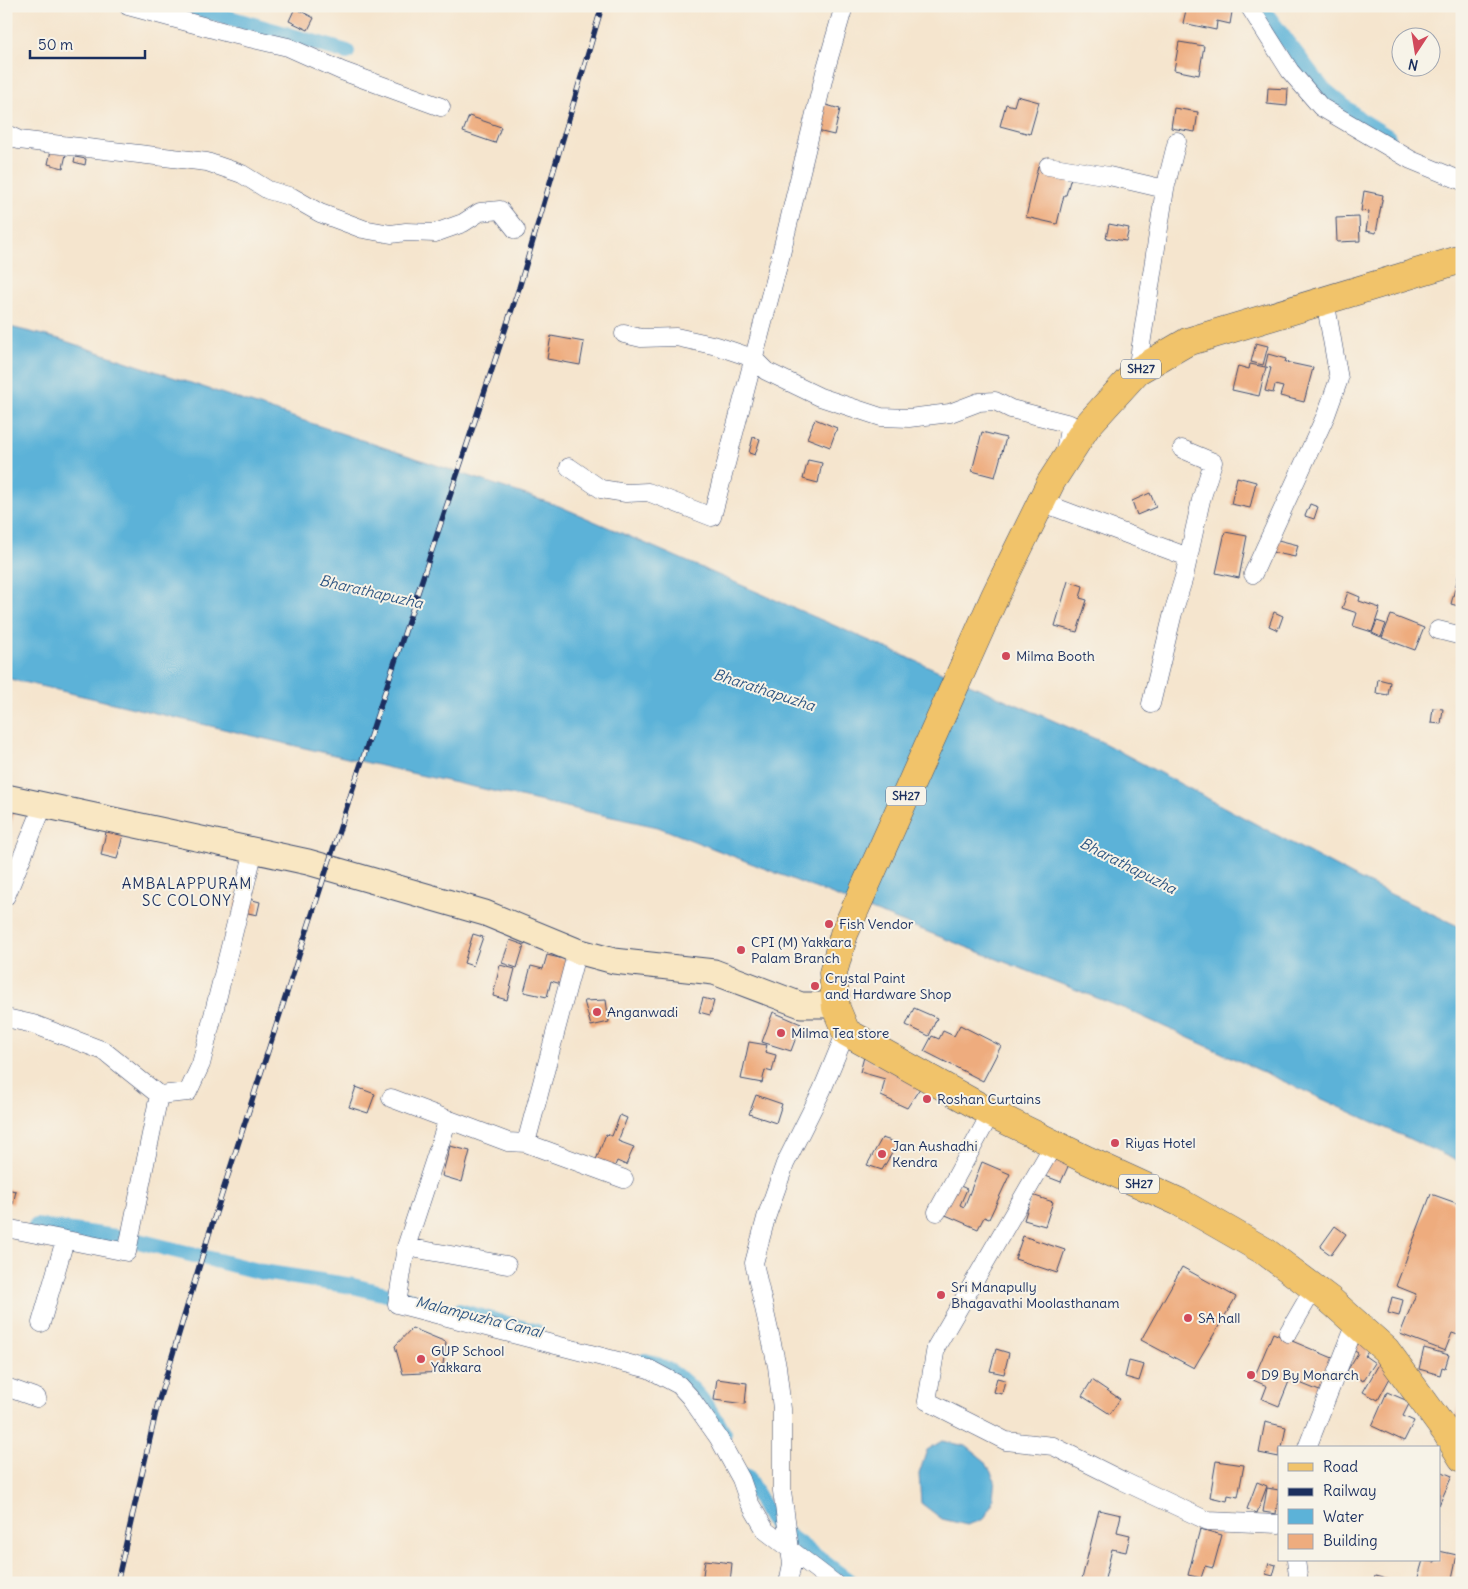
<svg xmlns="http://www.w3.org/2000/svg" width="1468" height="1589" font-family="Delius,sans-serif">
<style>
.water{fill:#5cb2d8;stroke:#3c709b}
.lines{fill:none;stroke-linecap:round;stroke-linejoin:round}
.canal{stroke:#5cb2d8;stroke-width:16}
.building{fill:#eeac7e}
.street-casing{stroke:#3c4a6f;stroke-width:19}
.secondary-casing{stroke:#3c4a6f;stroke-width:27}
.primary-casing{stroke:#3c4a6f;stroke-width:29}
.street{stroke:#fff;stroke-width:18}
.secondary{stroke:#f9e7c3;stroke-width:25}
.primary{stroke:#f1c36a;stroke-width:28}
.rail-casing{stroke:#1b2f5e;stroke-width:5.5}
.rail{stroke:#f7f3e8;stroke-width:4;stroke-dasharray:11;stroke-linecap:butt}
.poi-dot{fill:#d1495b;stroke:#f7f3e8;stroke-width:2}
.labels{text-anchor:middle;stroke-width:4;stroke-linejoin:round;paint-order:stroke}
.shield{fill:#f7f3e8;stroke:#5d6a87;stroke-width:1}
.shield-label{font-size:12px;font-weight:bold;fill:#1b2f5e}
.poi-label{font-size:14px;fill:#1b2f5e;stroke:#f7f3e8;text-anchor:start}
.water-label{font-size:15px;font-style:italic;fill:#2e5683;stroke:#f7f3e8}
.neighbourhood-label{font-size:15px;letter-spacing:1px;fill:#1b2f5e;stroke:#f7f3e8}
</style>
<rect width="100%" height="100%" fill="#f7f3e8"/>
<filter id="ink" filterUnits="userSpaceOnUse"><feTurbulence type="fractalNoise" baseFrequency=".02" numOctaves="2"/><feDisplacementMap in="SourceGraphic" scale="10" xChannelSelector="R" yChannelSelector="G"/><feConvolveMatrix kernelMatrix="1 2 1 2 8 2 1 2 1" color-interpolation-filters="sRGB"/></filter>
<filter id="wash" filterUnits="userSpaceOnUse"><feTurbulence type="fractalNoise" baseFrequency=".0096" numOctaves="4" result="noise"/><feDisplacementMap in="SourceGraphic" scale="20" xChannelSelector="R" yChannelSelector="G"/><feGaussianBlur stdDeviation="1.12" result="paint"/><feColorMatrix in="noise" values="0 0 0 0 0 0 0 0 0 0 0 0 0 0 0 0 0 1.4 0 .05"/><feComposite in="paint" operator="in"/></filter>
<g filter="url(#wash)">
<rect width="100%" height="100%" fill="#f5e5ce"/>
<path class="water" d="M6,326L59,339L559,506L1098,740L1359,879L1462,928V1163L1128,1010L658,827L424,776L6,678Z
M942,1441L966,1446L985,1461L995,1480L992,1504L984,1519L967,1525L942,1519L921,1503L919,1474L927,1450Z"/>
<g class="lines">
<path class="canal" d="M188,6L347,52
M1260,6L1322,88L1359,119L1388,137
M36,1226L130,1239L262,1272L353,1286L411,1300
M459,1311L537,1332
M645,1361C683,1371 705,1401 724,1433
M747,1477L769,1517L779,1529L851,1583"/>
</g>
<g id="blocks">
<path class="building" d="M1187,6H1222L1221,10L1232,12L1230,24L1217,21L1216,30L1183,23Z
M295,8L314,18L308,30L289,21Z
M1179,42L1204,46L1199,75L1174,70Z
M1268,88L1288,89L1287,106L1267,104Z
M1017,96L1039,102L1030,134L1000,126L1006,104L1014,106Z
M816,102L840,109L834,135L809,129Z
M1174,108L1198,112L1195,132L1171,128Z
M469,116L501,127L495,143L463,132Z
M52,146L67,150L63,168L48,164Z
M75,157L86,159L85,165L74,162Z
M1038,166L1072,174L1066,195H1064L1057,224L1026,217Z
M1364,191L1383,195L1376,233L1366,231L1369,212L1361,211Z
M1359,217L1360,241L1337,242L1336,218Z
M1109,224L1129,228L1126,241L1106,238Z
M551,336L584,342L580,365L547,359Z
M1256,343L1268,346L1263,365L1251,362Z
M1268,354L1286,359L1285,362L1313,368L1304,402L1280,396L1283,387L1275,385L1273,393L1265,391L1271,368L1266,367L1259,396L1232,390L1238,366L1249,369L1250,364L1265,367Z
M815,419L837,428L830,447L807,438Z
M982,432L1006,438L995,477L972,471Z
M753,437L760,439L755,455L749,453Z
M808,460L822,463L818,483L803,479Z
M1237,477L1256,482L1250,508L1231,504Z
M1150,493L1156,507L1137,515L1132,501Z
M1310,504L1318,507L1314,519L1305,516Z
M1225,532L1247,536L1239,578L1216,573Z
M1274,539L1298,545L1295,557L1271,552Z
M1459,573L1462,574V607L1451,604Z
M1068,581L1083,586L1080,598L1087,600L1077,632L1055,626Z
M1348,592L1360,597L1359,601L1380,608L1372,632L1353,626L1357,613L1342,608Z
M1274,612L1283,616L1278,630L1269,626Z
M1391,615L1424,628L1415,650L1382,638Z
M1377,621L1386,624L1381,637L1372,633Z
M1378,679L1390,682L1388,695L1376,693Z
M1433,708L1443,709L1441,724L1431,723Z
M6,810L14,812L10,831L6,830Z
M108,823L125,827L117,859L101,855Z
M238,896L260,902L257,915L235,910Z
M473,934L483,937L473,966L464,963Z
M510,940L524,945L517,968L502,963Z
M547,955L568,960L561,984L551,981L547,997L524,992L531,966L543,969Z
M500,965L515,969L507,1000L493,996Z
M703,998L714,1001L710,1015L699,1012Z
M606,1000L609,1022L591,1026L584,1001Z
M914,1008L937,1018L929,1036L906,1025Z
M773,1012L801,1024L791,1051L762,1042Z
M960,1025L1001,1046L983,1081L924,1051L932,1036L939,1039L943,1031L954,1036Z
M749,1042L767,1045L765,1052L776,1055L772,1072L765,1070L762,1083L741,1079Z
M864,1057L922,1085L907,1108L881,1096L885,1079L860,1072Z
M356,1087L375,1094L368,1113L349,1107Z
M756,1095L782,1104L776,1123L749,1114Z
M620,1115L627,1118L618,1141L634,1147L626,1165L617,1161L614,1168L596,1160L606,1134L612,1136Z
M882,1138L898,1143L882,1170L867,1165Z
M450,1146L470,1151L462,1182L442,1176Z
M1053,1152L1071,1160L1061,1182L1043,1175Z
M982,1162L1010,1174L989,1219L984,1217L978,1229L941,1213L954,1183L967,1189L960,1205L964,1207Z
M6,1189L16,1191L13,1204L6,1202Z
M1431,1194L1462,1205V1334L1461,1336L1452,1333L1445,1351L1400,1334L1416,1294L1396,1286Z
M1032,1195L1053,1202L1045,1226L1024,1220Z
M1335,1226L1346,1234L1331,1255L1320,1247Z
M1023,1236L1065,1250L1057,1273L1015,1259Z
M1182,1267L1236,1297L1194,1368L1141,1340Z
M1392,1297L1403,1300L1399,1316L1388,1313Z
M412,1328L446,1342L442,1372L403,1374L395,1346Z
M1273,1333L1335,1359L1322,1392L1290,1379L1279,1406L1262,1399L1267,1386L1253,1380Z
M1358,1339L1371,1347L1365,1356L1375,1363L1363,1381L1347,1371L1358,1353L1351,1349Z
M1424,1348L1449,1355L1445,1368L1442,1367L1440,1375L1419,1369Z
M996,1349L1009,1353L1004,1374L990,1371Z
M1382,1359L1396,1367L1378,1400L1363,1392Z
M1129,1361L1144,1365L1139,1381L1125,1377Z
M997,1378L1005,1380L1002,1394L993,1392Z
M717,1379L747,1383L745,1404L714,1400Z
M1092,1380L1120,1399L1110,1414L1082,1396Z
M1387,1392L1410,1402L1403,1416L1414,1421L1404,1441L1372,1426Z
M1462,1397V1430L1451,1425Z
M1265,1422L1286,1427L1282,1448H1279V1457L1259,1453Z
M1216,1461L1244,1465L1238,1497L1228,1495L1227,1501L1210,1497Z
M1440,1471L1452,1476L1439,1505V1473Z
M1257,1482L1267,1486L1257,1513L1247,1509Z
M1267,1488L1279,1490L1276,1514L1263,1512Z
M1099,1510L1121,1515L1117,1532L1130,1535L1126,1552L1112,1549L1104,1583H1081Z
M1200,1529L1222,1535L1213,1568L1205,1566L1201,1578L1188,1575Z
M1439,1551L1457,1555L1451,1583H1425L1417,1581L1423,1560L1435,1562V1560H1439Z
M705,1560L732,1563L730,1583H702Z
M1269,1563L1276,1565L1273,1576L1266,1574Z
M1375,1576L1398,1582L1397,1583H1373Z"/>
</g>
</g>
<g filter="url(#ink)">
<use href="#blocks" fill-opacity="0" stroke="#3c4a6f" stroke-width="1"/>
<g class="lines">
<g class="street-casing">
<path id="street" d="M128,6L232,34L288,47L342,71L441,107
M1249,6L1290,71L1321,107L1411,160L1462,181
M6,134L19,140L207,162L242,174L268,190L292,197L320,213L363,229L391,234L406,232L435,233L463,223L480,212L500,210L516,230
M1048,166L1109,176L1165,189
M624,334L641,338L676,337L717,346L753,358L766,371L820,397L881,417L909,418L950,413L979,402L995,401L1011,409L1070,424L1065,451
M1137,371L1165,189L1177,141
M569,467L601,489L626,493L648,492L712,517L780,258L826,68L844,6
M1041,502L1188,557
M1253,574L1326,415L1339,379L1325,300
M1438,630L1462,636
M1151,704L1173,613L1184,577L1201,500L1213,462L1182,449
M6,896L44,804
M577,951L526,1143L624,1179
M6,1018L33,1024L104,1051L159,1095
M391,1098L508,1142L526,1143
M448,1119L406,1247L507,1265
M1054,1144L936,1347L927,1401L1006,1441L1053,1446L1123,1481L1208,1521L1279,1524
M937,1212L991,1113
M6,1228L127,1252L159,1095L188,1092L201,1064L254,850
M406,1247L397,1304L649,1369L679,1385L690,1397L718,1437L741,1479L749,1502L766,1531L834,1583
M41,1323L65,1240
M1288,1333L1314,1288
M6,1387L37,1398
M1307,1448L1356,1323
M1296,1560L1299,1583
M788,1583L792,1564L782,1491V1409L777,1366L754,1263L766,1218L785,1164L822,1090L846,1032"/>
</g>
<g class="secondary-casing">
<path id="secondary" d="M6,797L308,862L485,913L577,951L614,961L714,972L801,1005H836"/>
</g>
<g class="primary-casing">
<path id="primary" d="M1462,259L1187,342L1137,371L1087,426L1051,482L995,596L844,934L833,973L836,1008L846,1032L991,1113L1087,1160L1179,1202L1266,1252L1330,1300L1386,1350L1446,1432L1462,1458"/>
</g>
<use href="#street" class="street"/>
<use href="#secondary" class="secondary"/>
<use href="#primary" class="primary"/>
<g class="rail-casing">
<path id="rail" d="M117,1583L158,1403L209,1234L349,800L519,288L602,6"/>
</g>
<use href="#rail" class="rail"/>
</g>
</g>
<g class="poi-dot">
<circle cx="1006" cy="656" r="5"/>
<circle cx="829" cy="924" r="5"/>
<circle cx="741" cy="950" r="5"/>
<circle cx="815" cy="986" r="5"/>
<circle cx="597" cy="1012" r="5"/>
<circle cx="781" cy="1033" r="5"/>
<circle cx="927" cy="1099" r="5"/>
<circle cx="1115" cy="1143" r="5"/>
<circle cx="882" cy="1154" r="5"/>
<circle cx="941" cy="1295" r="5"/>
<circle cx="1188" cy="1318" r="5"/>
<circle cx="421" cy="1359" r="5"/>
<circle cx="1251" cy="1375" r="5"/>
</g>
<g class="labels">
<g class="shield">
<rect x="1121" y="359.5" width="40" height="19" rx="4"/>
<rect x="886" y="786.5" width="40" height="19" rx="4"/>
<rect x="1119" y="1174.5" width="40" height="19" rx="4"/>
</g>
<g class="shield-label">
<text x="1141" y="373">SH27</text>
<text x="906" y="800">SH27</text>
<text x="1139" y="1188">SH27</text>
</g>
<g class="poi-label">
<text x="1016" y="661">Milma Booth</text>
<text x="839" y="929">Fish Vendor</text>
<text x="751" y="947">CPI (M) Yakkara<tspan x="751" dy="16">Palam Branch</tspan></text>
<text x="825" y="983">Crystal Paint<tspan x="825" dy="16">and Hardware Shop</tspan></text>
<text x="607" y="1017">Anganwadi</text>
<text x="791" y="1038">Milma Tea store</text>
<text x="937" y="1104">Roshan Curtains</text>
<text x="1125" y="1148">Riyas Hotel</text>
<text x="892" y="1151">Jan Aushadhi<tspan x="892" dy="16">Kendra</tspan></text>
<text x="951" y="1292">Sri Manapully<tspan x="951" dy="16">Bhagavathi Moolasthanam</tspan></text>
<text x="1198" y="1323">SA hall</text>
<text x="431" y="1356">GUP School<tspan x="431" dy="16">Yakkara</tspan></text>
<text x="1261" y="1380">D9 By Monarch</text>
</g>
<g class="water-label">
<text transform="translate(371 592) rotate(13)" y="5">Bharathapuzha</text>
<text transform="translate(764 690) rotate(18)" y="5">Bharathapuzha</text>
<text transform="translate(1128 866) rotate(27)" y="5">Bharathapuzha</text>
<text transform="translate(479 1317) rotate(14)" y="5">Malampuzha Canal</text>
</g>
<g class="neighbourhood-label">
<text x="187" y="889">AMBALAPPURAM<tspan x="187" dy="17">SC COLONY</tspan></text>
</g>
</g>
<rect width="1468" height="1589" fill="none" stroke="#f7f3e8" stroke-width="25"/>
<rect x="1278" y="1446" width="162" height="115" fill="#f7f3e8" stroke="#9fa5b1"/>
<rect x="1288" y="1463" width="25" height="8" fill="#f1c36a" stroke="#9fa5b1"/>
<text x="1323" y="1472" font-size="15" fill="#1b2f5e">Road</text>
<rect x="1288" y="1488" width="25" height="8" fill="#1b2f5e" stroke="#9fa5b1"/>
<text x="1323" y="1496" font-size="15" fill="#1b2f5e">Railway</text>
<rect x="1288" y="1509" width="25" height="15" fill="#5cb2d8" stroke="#9fa5b1"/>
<text x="1323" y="1522" font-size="15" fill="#1b2f5e">Water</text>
<rect x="1288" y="1534" width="25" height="15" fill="#eeac7e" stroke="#9fa5b1"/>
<text x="1323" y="1546" font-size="15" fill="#1b2f5e">Building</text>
<g transform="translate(1416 52) rotate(192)"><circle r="24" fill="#f7f3e8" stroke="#9fa5b1"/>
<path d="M0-4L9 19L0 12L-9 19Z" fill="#d1495b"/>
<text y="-8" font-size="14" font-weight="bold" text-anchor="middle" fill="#1b2f5e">N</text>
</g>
<path d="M30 50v8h115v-8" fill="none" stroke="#1b2f5e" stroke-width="2.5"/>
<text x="38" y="50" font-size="15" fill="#1b2f5e" stroke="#f7f3e8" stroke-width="4" paint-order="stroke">50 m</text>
</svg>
